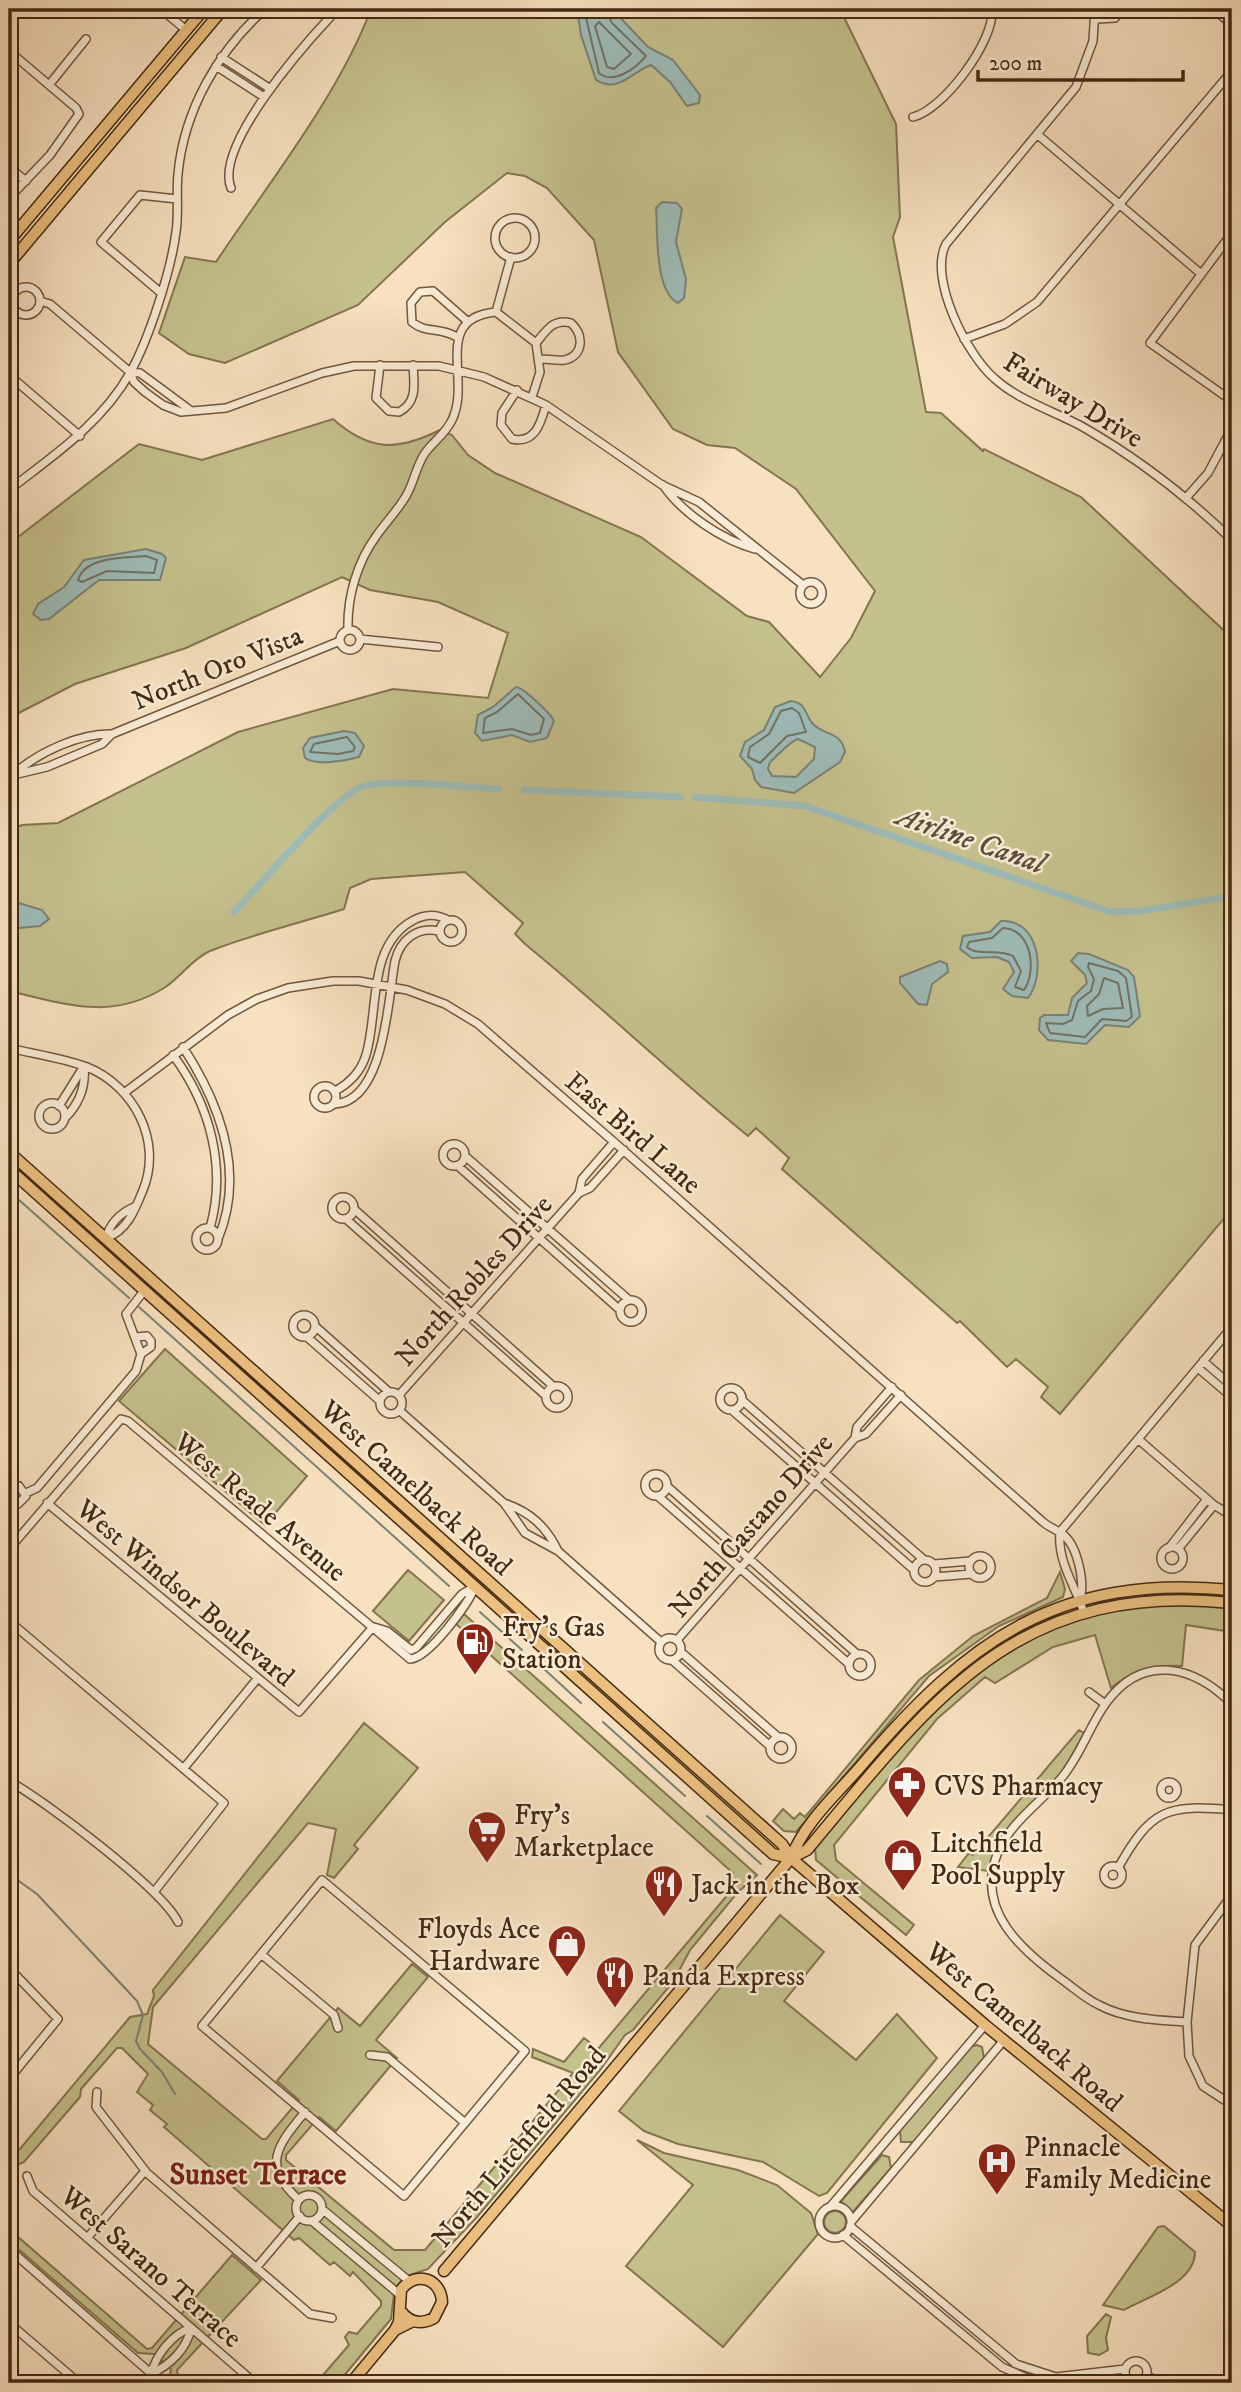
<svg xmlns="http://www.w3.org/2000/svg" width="1241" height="2392" font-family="'IM FELL DW Pica',serif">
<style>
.green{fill:#c5c18d;stroke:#84754f;stroke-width:2}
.water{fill:#9ebcb8;stroke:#7a8175;stroke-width:2;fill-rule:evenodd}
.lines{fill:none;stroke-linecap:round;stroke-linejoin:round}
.shore{stroke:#717264;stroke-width:2}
.stream{stroke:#7a8175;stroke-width:2}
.canal{stroke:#9ebcb8;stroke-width:7}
.minor-casing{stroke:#71573d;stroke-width:10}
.major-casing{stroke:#442911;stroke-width:13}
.minor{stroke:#faecd6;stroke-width:7}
.major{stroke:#ecc080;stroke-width:10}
.labels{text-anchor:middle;stroke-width:5;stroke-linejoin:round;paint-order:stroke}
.street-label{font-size:28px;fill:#442911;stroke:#faecd6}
.poi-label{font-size:28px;fill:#442911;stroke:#faecd6;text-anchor:start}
.water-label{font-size:30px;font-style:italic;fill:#5a4e3b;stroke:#faecd6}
.neighbourhood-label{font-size:30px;font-weight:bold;fill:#7a1f14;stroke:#faecd6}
</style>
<rect width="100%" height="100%" fill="#f8e1c0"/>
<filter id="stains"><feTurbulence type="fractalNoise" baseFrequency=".00286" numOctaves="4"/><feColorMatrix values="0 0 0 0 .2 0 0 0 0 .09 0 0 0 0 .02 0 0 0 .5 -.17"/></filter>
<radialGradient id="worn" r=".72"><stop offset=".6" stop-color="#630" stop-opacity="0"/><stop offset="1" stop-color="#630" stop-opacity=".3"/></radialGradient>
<path class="green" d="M371,9H840L896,124L900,217L893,237L926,412L941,413L983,451L984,449L1081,497L1232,638V1209L1060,1414L1041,1397L1048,1387L1016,1359L1007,1367L1004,1364L960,1321L957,1323L782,1169L789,1158L756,1128L748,1136C672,1074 601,1006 525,944L515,934L523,923L465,872L371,879L350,888L344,909C300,923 253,934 210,951C193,958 180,978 164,988C111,1021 66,1004 9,991V830L22,825L58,823L238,732L393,689L488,698L508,633L438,602L370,590L342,577L186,648L75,684L9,718V544L139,444L202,460L333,419C370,452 398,451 440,430L452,435L468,455L495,473L641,537L747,616L769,622L820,677L851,638L875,591L796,489L735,448L707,445L673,429L618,352L594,240L547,188L525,176L507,173L445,222L358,305L225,363L189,354L159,333L185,257L216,262C267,185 339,95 371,9Z
M165,1349L307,1476L265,1525L119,1401Z
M408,1570L444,1600L409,1641L373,1611Z
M1060,1572L1065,1589L1063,1597L999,1626L929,1676L796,1832L784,1831L773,1821L783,1809L794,1819L800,1813L805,1817L919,1680L973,1636L1047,1598Z
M1153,1605L1232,1607V1632L1186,1625L1182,1666C1153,1664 1133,1670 1111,1688L1095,1635L1053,1647L995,1683L985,1677L937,1719L834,1845L836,1860L914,1925L906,1935L816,1860L815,1848C887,1762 952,1668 1060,1626C1090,1614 1122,1610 1153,1605Z
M464,1614L757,1875L737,1893L690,1950L673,1982L633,2030L625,2035L601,2069L477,2217L428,2269L410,2275L394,2294L391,2319L338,2383H316L349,2345L345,2337L349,2332L357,2334L381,2306V2301L353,2272L350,2276L334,2262L330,2265L299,2238L294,2240L164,2127L167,2124L150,2110L153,2105L137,2092L148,2074L122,2048H117L81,2089L80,2097L24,2162L17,2165L9,2180V2162L130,2017L147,2014L154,1996L153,1990L364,1723L418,1768L354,1845L358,1849L334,1878L327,1875L336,1829L308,1823L153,2007L148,2044L262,2139H266L299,2100L277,2081L338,2008L360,2026L412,1964L428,1977L376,2040L397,2058L336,2131L319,2117L286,2155V2160L394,2250H425L573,2073L532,2057L533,2049L564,2062L584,2038L598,2049L735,1886L728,1879L733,1873L456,1624Z
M1079,1730L1084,1733C1075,1749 1067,1766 1055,1780C1030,1810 998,1831 988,1871L958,1867L969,1853L973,1855Z
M780,1915L824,1952L784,2001L856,2060L897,2014L937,2058L827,2193L819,2196L763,2162L678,2144L644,2131L619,2111Z
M977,2045L982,2047L984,2058L914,2142H901L900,2130L970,2047Z
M637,2140L664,2153L738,2170L777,2185L811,2213L818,2234L723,2347L626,2266L693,2185Z
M882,2155L889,2157L891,2168L852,2213L841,2201Z
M824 2222a11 11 0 1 1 22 0a11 11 0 1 1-22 0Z
M1164,2226L1195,2252C1195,2283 1147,2297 1124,2310L1103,2305L1158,2227Z
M9,2229L147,2349L152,2348L232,2255L261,2280L177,2370L178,2375L187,2383H176L170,2375L171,2369L154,2354L138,2353L9,2241Z
M1106,2314L1111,2317L1106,2338L1108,2350L1099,2355L1088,2353L1087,2336Z"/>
<path class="water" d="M577,9H612L648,47L673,60L700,95L699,103L687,106L670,82L651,65C631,72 619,94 596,80L581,35Z
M662,202L677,203L682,209L676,242L686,279L684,298L678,303C654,291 658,232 656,208Z
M146,549L162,554L166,558L160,580H99L49,619L41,620L33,614L38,604L64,587L84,560Z
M516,687C524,688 551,714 554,721L547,738L530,742L512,735L482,741L475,733L478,715L493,707Z
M791,701C807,703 804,714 813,724C825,736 841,731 845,752L840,762L794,793L761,787L755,780L752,769L740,756L745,742L764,730L775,707ZM798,739L815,747L814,759L796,777L772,776L768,769L770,762C778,755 789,742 798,739Z
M344,731L355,733L364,746L359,757C345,761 317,766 305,758L303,748L310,738Z
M9,900L42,910L49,919L40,926L9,929Z
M1001,921C1040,919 1046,974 1028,998L1012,996L1003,989L1014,972L1009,962L997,957L972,958L960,949L963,936L990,932Z
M1078,953L1089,954L1128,970L1134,977L1140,1016L1129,1027L1105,1025L1086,1044L1048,1040L1039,1030L1040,1018L1044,1015H1068L1072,998L1087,983L1085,975L1071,961Z
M940,961L947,964L948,972L932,984L927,1005L918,1004L900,983V977Z"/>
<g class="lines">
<path class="shore" d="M584,9L599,73C614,85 636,68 646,56L612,23L605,9
M599,22L631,54L614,69L607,67L595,26Z
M146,556L157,560L154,573L107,571L82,582L78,580C85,556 125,558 146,556Z
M518,694L544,719L540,733L531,735L512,729L483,733L485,718L497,712Z
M792,708L799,713L806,732L787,736L760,763L748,757L750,747L769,734L781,711Z
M347,737L355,747L353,751L338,754L310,752L314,744Z
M1003,928C1032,929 1037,971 1024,990L1015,987L1021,971L1013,956C999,948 978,957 967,947L969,942L992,938Z
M1089,963L1118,971L1126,978L1132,1017L1126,1021L1102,1019L1085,1037L1050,1033L1046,1023L1063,1024L1072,1020L1078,1001L1091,991L1094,979L1088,967Z
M1104,978L1118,983L1123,1008L1103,1009L1088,1016L1087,1006L1099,994Z"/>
<path class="stream" d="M9,1191L129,1298
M139,1307L449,1586
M480,1612L522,1650
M543,1668L581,1703
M603,1722L685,1796
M707,1816L761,1864
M9,1874L37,1894L137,2001L143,2015L136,2041L140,2049L162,2072L175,2094"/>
<path class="canal" d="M524,790L681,797
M695,797L805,806L1111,912L1140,911L1232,896
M234,912C259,886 336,794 364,786C392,778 466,788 499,789"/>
<g class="minor-casing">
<path id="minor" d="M161,9L186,30
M1095,9L1093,41L1076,87L946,244C928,278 967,355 994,378C1019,401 1054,411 1083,427C1137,458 1187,496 1232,540
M1214,9L1232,25
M1097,19L1115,18L1121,9
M9,51L76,108L79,114L50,155L9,198
M221,57L269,88
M216,66L264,97
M49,85L86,39
M913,117C943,110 995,41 992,9
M1038,135L1200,273
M9,167L26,181
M231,188C214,146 304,45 332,15L348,10
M495 238a20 20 0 1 1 40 0a20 20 0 1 1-40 0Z
M1232,233L1150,343L1232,401
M12 301a14 14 0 1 1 28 0a14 14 0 1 1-28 0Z
M160,292L101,242L140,195L177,199
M40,301L50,304L130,372L134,382L145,392L163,405L181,412L226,408L322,373L354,366H439L484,377L546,405L662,485L699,502L803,585
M496,312L511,257
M457,337C438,326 426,334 412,322L411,303L420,292L433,291L467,321
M964,339L1005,324L1037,302L1232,71
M536,343C546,331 553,318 571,323C584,335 584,355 565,360C557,361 548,359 541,359
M380,365L376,398L389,411L399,412C418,402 414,384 413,365
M130,372L140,373L190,410
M9,375L80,436
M517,390L502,413L501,425L512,439C536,444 541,422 546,405
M663,485C682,513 722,540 755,549
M9,490C54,455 101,424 130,373C149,339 171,271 176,232C179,213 176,193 178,174C184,110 218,51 265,9
M1186,498L1208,473L1232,428
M800 593a11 11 0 1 1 22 0a11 11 0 1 1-22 0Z
M348,630C347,597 357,562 377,535C386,522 398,510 406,496C414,483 416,466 425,453C434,441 446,433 452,420C472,380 431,318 496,312L536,343L540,372L532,397
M340 640a10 10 0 1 1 20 0a10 10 0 1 1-20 0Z
M360,639L438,647
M15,773C39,752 80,733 112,734
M9,776L47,767L102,744L112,734L340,641
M440 931a11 11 0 1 1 22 0a11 11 0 1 1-22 0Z
M183,1047C220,1104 246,1172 218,1239
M9,1048C34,1054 63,1058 87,1067C134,1086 163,1141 143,1190C135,1210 127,1231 106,1238
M173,1055C210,1105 227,1167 210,1228
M314 1097a11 11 0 1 1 22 0a11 11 0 1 1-22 0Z
M335,1091C350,1083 361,1071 366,1055C379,1012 367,946 412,921C424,914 435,913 448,920
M124,1093L228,1015L257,999L288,988L333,981H359L407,990L445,1004L478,1024L614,1142L1043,1522C1049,1527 1055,1529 1061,1533C1078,1544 1085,1583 1080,1600
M39 1116a13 13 0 1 1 26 0a13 13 0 1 1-26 0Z
M335,1104C385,1101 388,998 395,961C400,940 417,926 439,931
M59,1106L84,1066
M65,1118C79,1104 86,1086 84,1066
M443 1155a11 11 0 1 1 22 0a11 11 0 1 1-22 0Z
M465,1156L629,1300
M458,1166L620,1310
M579,1193L582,1179L614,1142
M332 1208a11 11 0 1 1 22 0a11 11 0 1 1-22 0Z
M354,1209L553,1386
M346,1219L545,1395
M196 1239a11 11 0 1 1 22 0a11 11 0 1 1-22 0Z
M106,1238C110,1223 119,1214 134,1207
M620 1311a11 11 0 1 1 22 0a11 11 0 1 1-22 0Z
M293 1326a11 11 0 1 1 22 0a11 11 0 1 1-22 0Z
M315,1326L389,1392
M135,1337L147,1336L151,1341V1347L141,1354
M307,1337L380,1401
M1203,1361L1232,1386
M1198,1368L1232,1397
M546 1397a11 11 0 1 1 22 0a11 11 0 1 1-22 0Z
M720 1399a11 11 0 1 1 22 0a11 11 0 1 1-22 0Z
M380 1403a11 11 0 1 1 22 0a11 11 0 1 1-22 0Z
M399,1395L579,1193L590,1188L624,1150
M743,1401L923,1559
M400,1411L504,1503L525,1533L558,1551L661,1642
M733,1411L913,1569
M855,1438L857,1427L892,1387
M1138,1439L1214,1505L1232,1516
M645 1485a11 11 0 1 1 22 0a11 11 0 1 1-22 0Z
M668,1487L857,1654
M9,1491L19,1486L26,1496L18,1504L9,1500
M26,1493L37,1488L136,1371L141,1354L126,1314L144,1291
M659,1497L849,1664
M47,1503L299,1712L373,1627
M504,1503C530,1512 546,1526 558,1551
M1161 1558a11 11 0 1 1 22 0a11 11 0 1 1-22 0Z
M1169,1548L1207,1499
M9,1549L121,1419L128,1421L410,1659
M1178,1549L1214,1505
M969 1567a11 11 0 1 1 22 0a11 11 0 1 1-22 0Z
M914 1571a11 11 0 1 1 22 0a11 11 0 1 1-22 0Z
M934,1564L971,1561
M934,1577L972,1574
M1084,1613C1076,1587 1057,1562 1060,1532L1232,1327
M9,1621L224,1803L154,1892
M374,1627L387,1631L411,1650
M659 1649a11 11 0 1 1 22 0a11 11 0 1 1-22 0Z
M677,1640L855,1438L866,1434L901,1395
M411,1650L416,1648L462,1594L474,1587
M681,1652L778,1737
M849 1665a11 11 0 1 1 22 0a11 11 0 1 1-22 0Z
M410,1659C429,1658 468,1604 475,1587
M672,1660L770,1746
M1089,1692L1105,1704
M770 1748a11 11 0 1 1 22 0a11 11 0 1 1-22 0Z
M184,1768L257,1679
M9,1781C44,1800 162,1889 178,1922
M1161 1790a8 8 0 1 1 16 0a8 8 0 1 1-16 0Z
M1104 1875a9 9 0 1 1 18 0a9 9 0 1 1-18 0Z
M1118,1868C1151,1809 1167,1804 1232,1810
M322,1880L525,2051L404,2196L202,2026Z
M1232,1895L1195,1945L1187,2022L1189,2056L1203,2086L1232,2105
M261,1954L334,2015L338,2028
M9,1968L58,2019L9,2079
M1187,2022C1157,2020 1125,2019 1099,2005C1086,1999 1075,1989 1064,1981C1022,1951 974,1910 998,1852C1011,1821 1043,1801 1063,1776C1081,1754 1090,1725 1106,1703C1143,1652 1194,1666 1232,1704
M370,2055L387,2057L464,2122
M97,2092L96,2107L147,2173L310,2314L332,2318
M27,2176L33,2191L255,2383
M296 2208a13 13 0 1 1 26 0a13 13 0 1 1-26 0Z
M299,2200C261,2165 277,2146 305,2112
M819 2222a16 16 0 1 1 32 0a16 16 0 1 1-32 0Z
M830,2207L985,2025
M322,2209L409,2281
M312,2221L399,2294
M851,2222L1004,2040
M850,2226L1016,2364L1056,2377L1125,2369
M843,2235L1002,2367L1038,2383
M87,2238L145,2171
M9,2249L162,2383
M256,2268L300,2216
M9,2323L79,2383
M191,2328C187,2349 170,2365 151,2374C156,2355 172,2334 191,2328Z
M1125 2372a11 11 0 1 1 22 0a11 11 0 1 1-22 0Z
M1146,2375L1160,2383
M1091,2383L1126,2378"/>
</g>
<g class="major-casing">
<path id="major" d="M9,241L204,9
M9,264L223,9
M9,1152L782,1844L791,1858L985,2025L1232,2226
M9,1169L773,1854L791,1858
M791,1858L807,1850C931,1702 1015,1580 1232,1603
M444,2271L791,1858C804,1823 837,1794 861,1766C968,1640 1059,1573 1232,1590
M400,2310C409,2323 421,2325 434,2318L442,2302C441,2278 415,2270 401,2290L399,2322L395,2330L413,2321
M351,2383L395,2330"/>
</g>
<use href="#minor" class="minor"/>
<use href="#major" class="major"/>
</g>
<defs>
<g id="fuel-pin" transform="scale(2.0125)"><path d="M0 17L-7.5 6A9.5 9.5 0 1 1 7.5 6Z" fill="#8f2418" stroke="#faecd6"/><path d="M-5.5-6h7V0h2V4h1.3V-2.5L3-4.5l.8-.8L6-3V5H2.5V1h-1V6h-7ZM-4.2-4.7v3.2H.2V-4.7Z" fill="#fff"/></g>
<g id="pharmacy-pin" transform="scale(2.0125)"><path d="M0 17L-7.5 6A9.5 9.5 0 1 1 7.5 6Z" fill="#8f2418" stroke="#faecd6"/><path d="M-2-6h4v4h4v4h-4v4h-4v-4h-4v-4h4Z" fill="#fff"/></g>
<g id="supermarket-pin" transform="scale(2.0125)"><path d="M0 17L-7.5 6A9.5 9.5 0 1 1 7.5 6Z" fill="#8f2418" stroke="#faecd6"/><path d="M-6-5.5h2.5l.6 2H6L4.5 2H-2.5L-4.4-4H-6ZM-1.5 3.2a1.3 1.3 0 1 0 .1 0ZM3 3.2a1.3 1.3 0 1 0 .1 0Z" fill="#fff"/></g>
<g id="shop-pin" transform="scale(2.0125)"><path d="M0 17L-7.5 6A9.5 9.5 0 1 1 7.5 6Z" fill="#8f2418" stroke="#faecd6"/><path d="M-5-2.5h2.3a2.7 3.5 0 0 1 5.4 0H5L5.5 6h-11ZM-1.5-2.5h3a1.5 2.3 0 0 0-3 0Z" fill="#fff"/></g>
<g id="restaurant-pin" transform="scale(2.0125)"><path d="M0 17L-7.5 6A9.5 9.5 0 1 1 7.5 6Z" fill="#8f2418" stroke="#faecd6"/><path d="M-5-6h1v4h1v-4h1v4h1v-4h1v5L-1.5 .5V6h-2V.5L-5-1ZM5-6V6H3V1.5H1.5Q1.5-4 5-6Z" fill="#fff"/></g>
<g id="hospital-pin" transform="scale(2.0125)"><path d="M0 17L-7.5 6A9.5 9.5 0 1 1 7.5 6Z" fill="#8f2418" stroke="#faecd6"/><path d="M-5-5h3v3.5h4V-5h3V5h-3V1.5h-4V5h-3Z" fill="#fff"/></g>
</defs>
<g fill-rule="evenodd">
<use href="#fuel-pin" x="475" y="1642"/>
<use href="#pharmacy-pin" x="907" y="1785"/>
<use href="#supermarket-pin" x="487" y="1830"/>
<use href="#shop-pin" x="903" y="1858"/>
<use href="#restaurant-pin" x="664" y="1884"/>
<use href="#shop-pin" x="567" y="1944"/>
<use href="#restaurant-pin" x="615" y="1975"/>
<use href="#hospital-pin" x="997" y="2162"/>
</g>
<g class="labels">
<g class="street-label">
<text transform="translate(1074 399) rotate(31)" y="10">Fairway Drive</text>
<text transform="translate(217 667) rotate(-22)" y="10">North Oro Vista</text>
<text transform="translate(634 1132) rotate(41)" y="10">East Bird Lane</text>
<text transform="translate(473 1280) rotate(-48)" y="10">North Robles Drive</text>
<text transform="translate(417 1487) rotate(42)" y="10">West Camelback Road</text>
<text transform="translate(261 1506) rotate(40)" y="10">West Reade Avenue</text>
<text transform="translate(750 1525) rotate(-49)" y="10">North Castano Drive</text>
<text transform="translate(186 1592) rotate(40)" y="10">West Windsor Boulevard</text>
<text transform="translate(1025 2026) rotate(40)" y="10">West Camelback Road</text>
<text transform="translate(518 2146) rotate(-50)" y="10">North Litchfield Road</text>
<text transform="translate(152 2266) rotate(41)" y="10">West Sarano Terrace</text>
</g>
<g class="poi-label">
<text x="502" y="1636">Fry's Gas<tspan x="502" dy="32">Station</tspan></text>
<text x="934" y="1795">CVS Pharmacy</text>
<text x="514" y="1824">Fry's<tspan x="514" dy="32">Marketplace</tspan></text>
<text x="930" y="1852">Litchfield<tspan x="930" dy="32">Pool Supply</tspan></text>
<text x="691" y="1894">Jack in the Box</text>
<text x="540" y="1938" text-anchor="end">Floyds Ace<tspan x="540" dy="32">Hardware</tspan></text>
<text x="642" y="1985">Panda Express</text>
<text x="1024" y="2156">Pinnacle<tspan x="1024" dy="32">Family Medicine</tspan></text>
</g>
<g class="water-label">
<text transform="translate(971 839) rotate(19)" y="10">Airline Canal</text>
</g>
<g class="neighbourhood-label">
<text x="258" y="2184">Sunset Terrace</text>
</g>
</g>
<rect width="1241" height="2392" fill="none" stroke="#f8e1c0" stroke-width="35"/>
<rect x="10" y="10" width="1220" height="2371" fill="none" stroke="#442911" stroke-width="3.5"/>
<rect x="18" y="18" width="1206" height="2357" fill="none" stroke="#442911" stroke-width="2"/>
<path d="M978 70v10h205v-10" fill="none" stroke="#442911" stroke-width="3.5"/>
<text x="989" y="70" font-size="21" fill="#442911" stroke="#faecd6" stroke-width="5" paint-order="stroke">200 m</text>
<rect width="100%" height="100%" filter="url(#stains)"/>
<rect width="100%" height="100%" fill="url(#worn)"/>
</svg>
